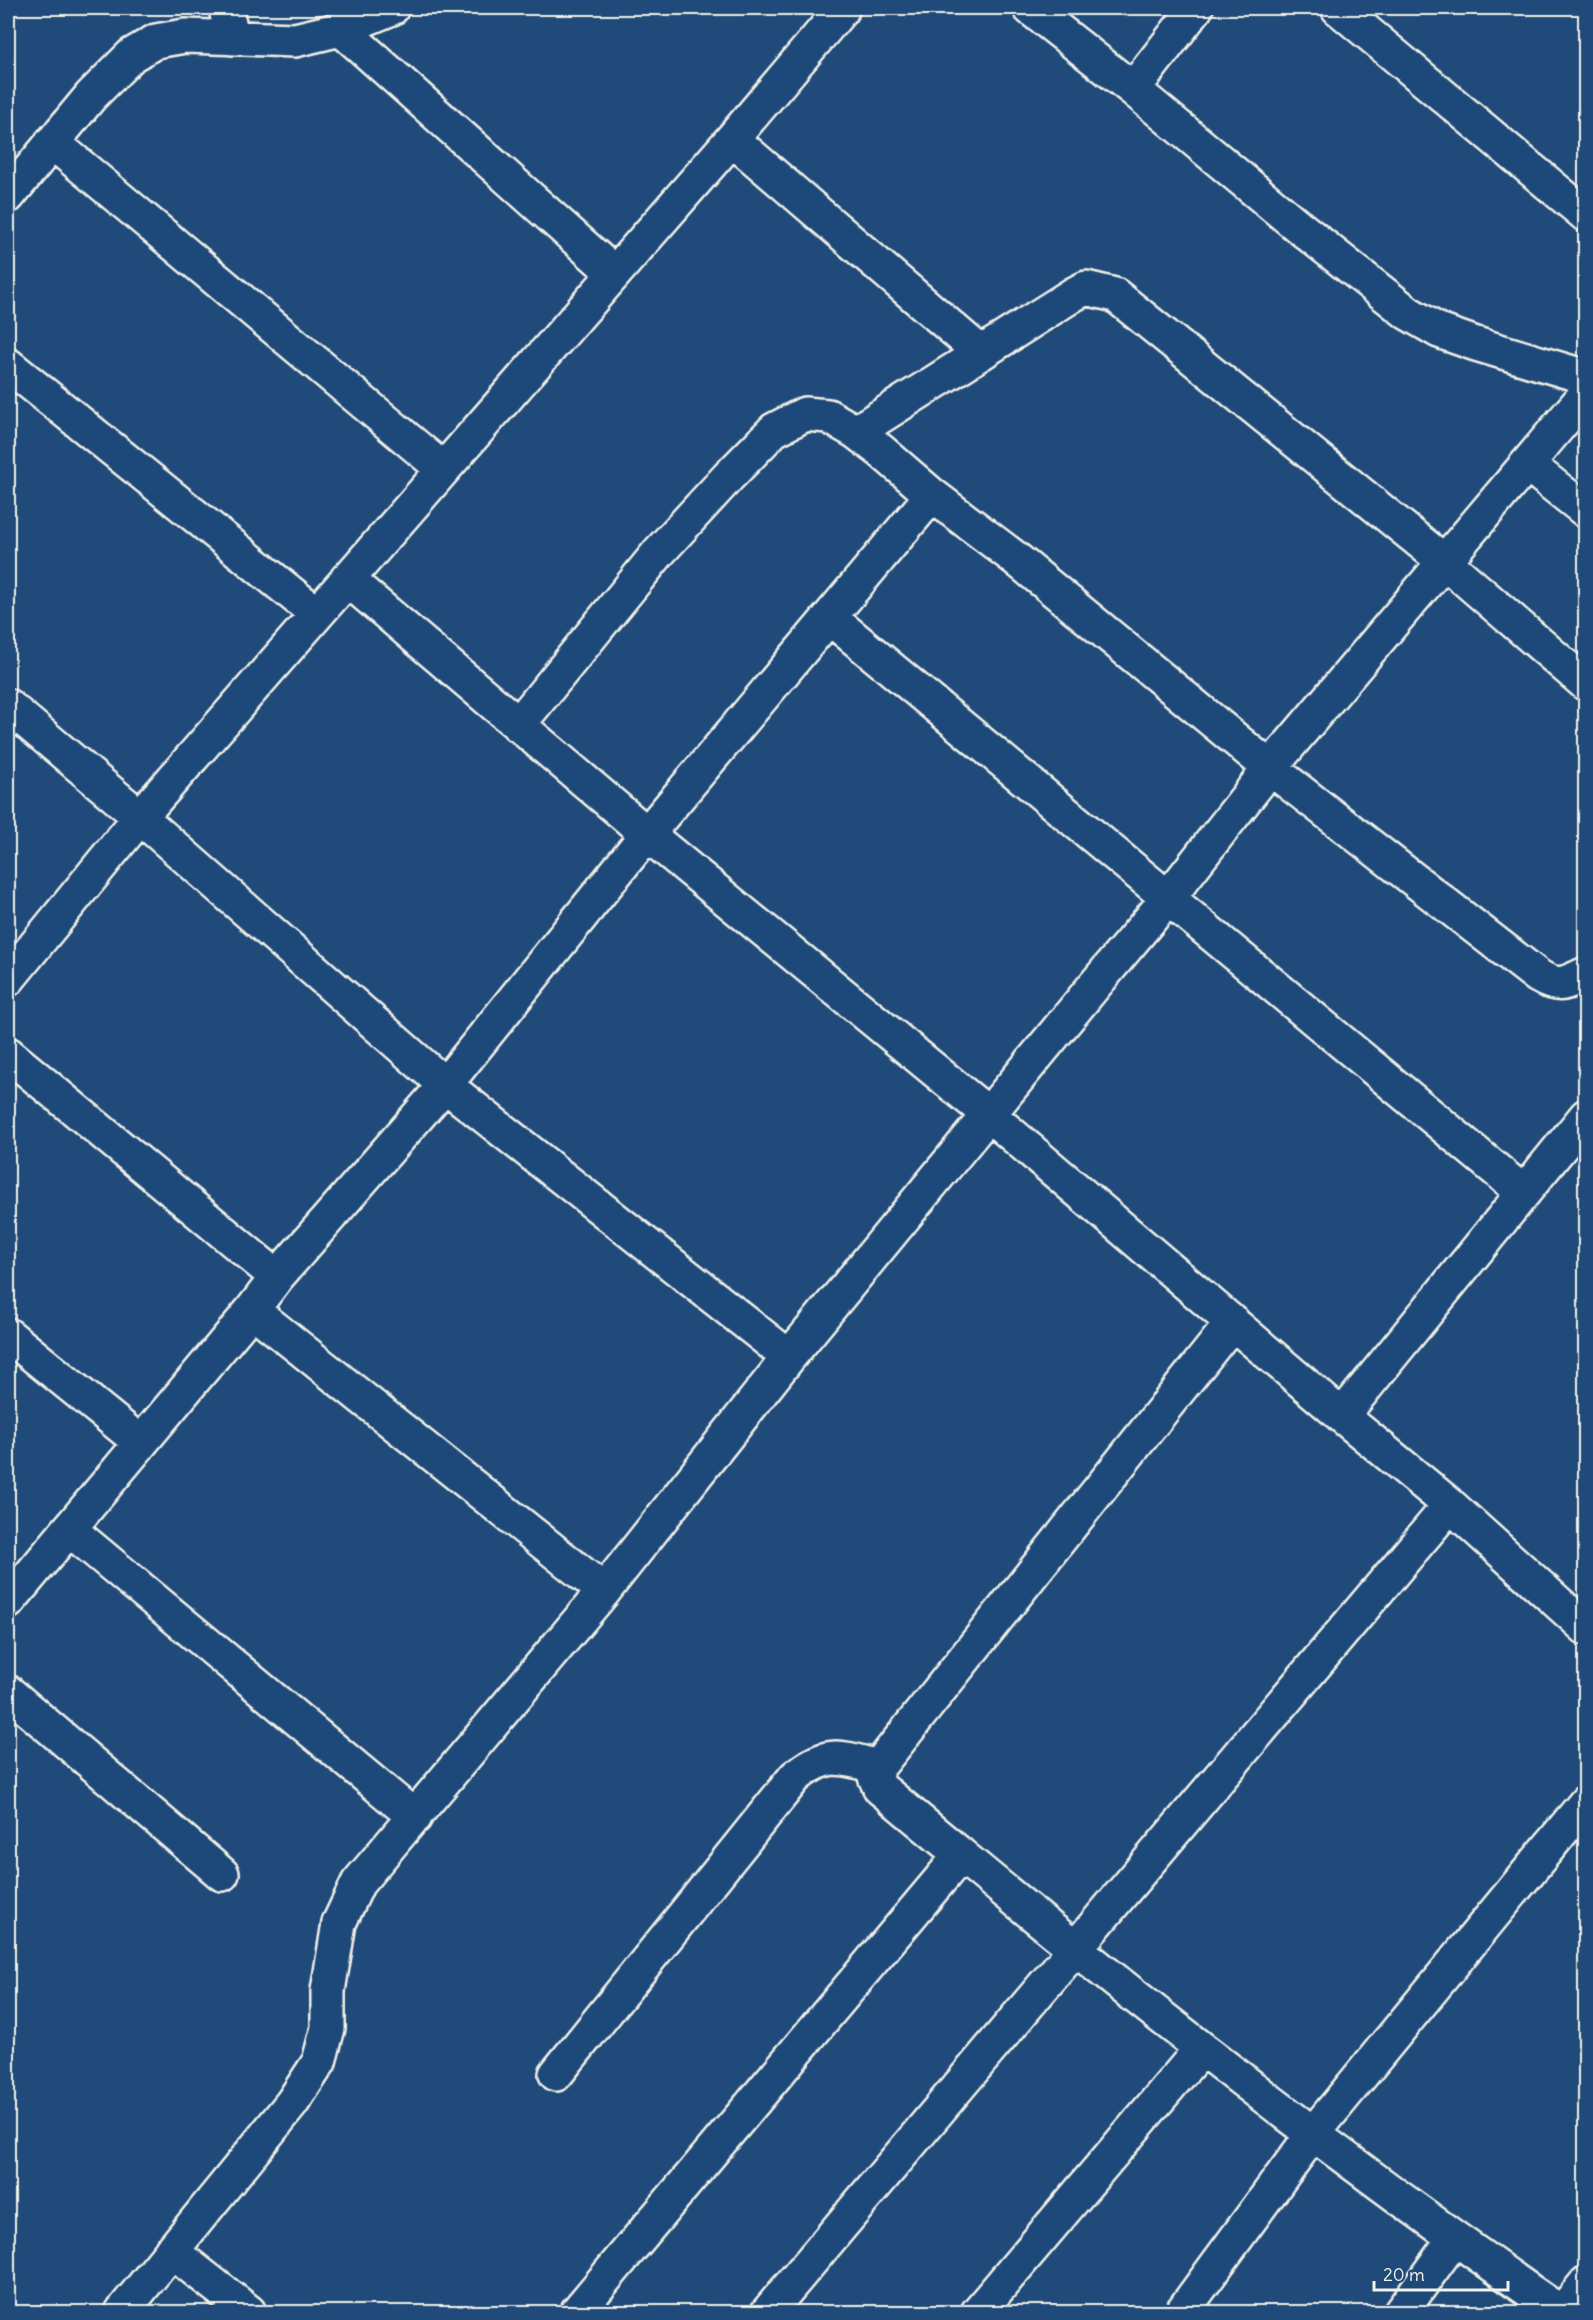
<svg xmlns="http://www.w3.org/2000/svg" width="1593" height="2320" font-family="Delius,sans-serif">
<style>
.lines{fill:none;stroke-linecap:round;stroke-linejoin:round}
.minor-casing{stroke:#f4f1e8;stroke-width:38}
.minor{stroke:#1f4a7a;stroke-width:33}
</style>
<rect width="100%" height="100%" fill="#1f4a7a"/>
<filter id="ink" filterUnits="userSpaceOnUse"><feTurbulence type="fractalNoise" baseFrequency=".0167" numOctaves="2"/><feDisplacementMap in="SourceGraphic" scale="12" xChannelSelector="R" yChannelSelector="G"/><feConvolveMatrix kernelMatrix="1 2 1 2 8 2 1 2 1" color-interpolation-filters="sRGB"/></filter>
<g filter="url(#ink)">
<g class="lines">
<g class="minor-casing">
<path id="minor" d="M226,8L232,38
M1030,8L1133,89L1298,226L1408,313L1439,331L1476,344L1586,377
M1338,8L1586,215
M341,29L614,273
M1133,89L1196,8
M732,139L981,353
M52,142L443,469
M8,196L91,96L132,55L156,41L185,36L295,40L341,29L392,8
M8,365L317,614
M856,432L1074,294L1086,288L1115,295L1445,562L1586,684
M1527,464L1586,511
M347,579L647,834L988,1114L1342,1416L1450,1505L1586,1628
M830,618L1523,1192
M8,706L140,817L445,1085L789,1357
M518,725L659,552L728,477L774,430L805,414L828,416L856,432L881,451L932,495L1015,558L1270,768L1538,976C1560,989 1565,983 1586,974
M8,979L140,817L732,139L843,8
M8,1054L277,1277
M252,1310L604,1591
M8,1335L140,1442
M1342,1416L1586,1116
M69,1529L415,1817
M8,1602L252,1310L277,1277L445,1085L647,834L932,495
M8,1692L222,1874
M961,1855C1155,2016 1353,2169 1560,2312
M556,2074L795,1777C828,1750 840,1757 878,1767
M171,2251L249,2312
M122,2312L292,2103L319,2062L328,2028V1991L339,1923L358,1883L604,1591L789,1357L1094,986L1168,898L1270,768L1586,394
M577,2312L961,1855L880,1788L875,1777L878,1767L1233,1322
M768,2312L1450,1505
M978,2312L1201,2049
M1182,2312L1312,2135L1586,1802
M1401,2312L1454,2239
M1562,2312L1586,2283"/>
</g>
<use href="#minor" class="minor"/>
</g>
</g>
<rect width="1593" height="2320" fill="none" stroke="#1f4a7a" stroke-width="30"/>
<rect x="15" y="15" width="1563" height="2290" fill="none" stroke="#f4f1e8" stroke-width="2" filter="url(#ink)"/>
<path d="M1374 2281v9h134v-9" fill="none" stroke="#f4f1e8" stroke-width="3"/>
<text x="1383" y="2281" font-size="18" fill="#f4f1e8" stroke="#1f4a7a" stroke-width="4.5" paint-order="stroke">20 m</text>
</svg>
